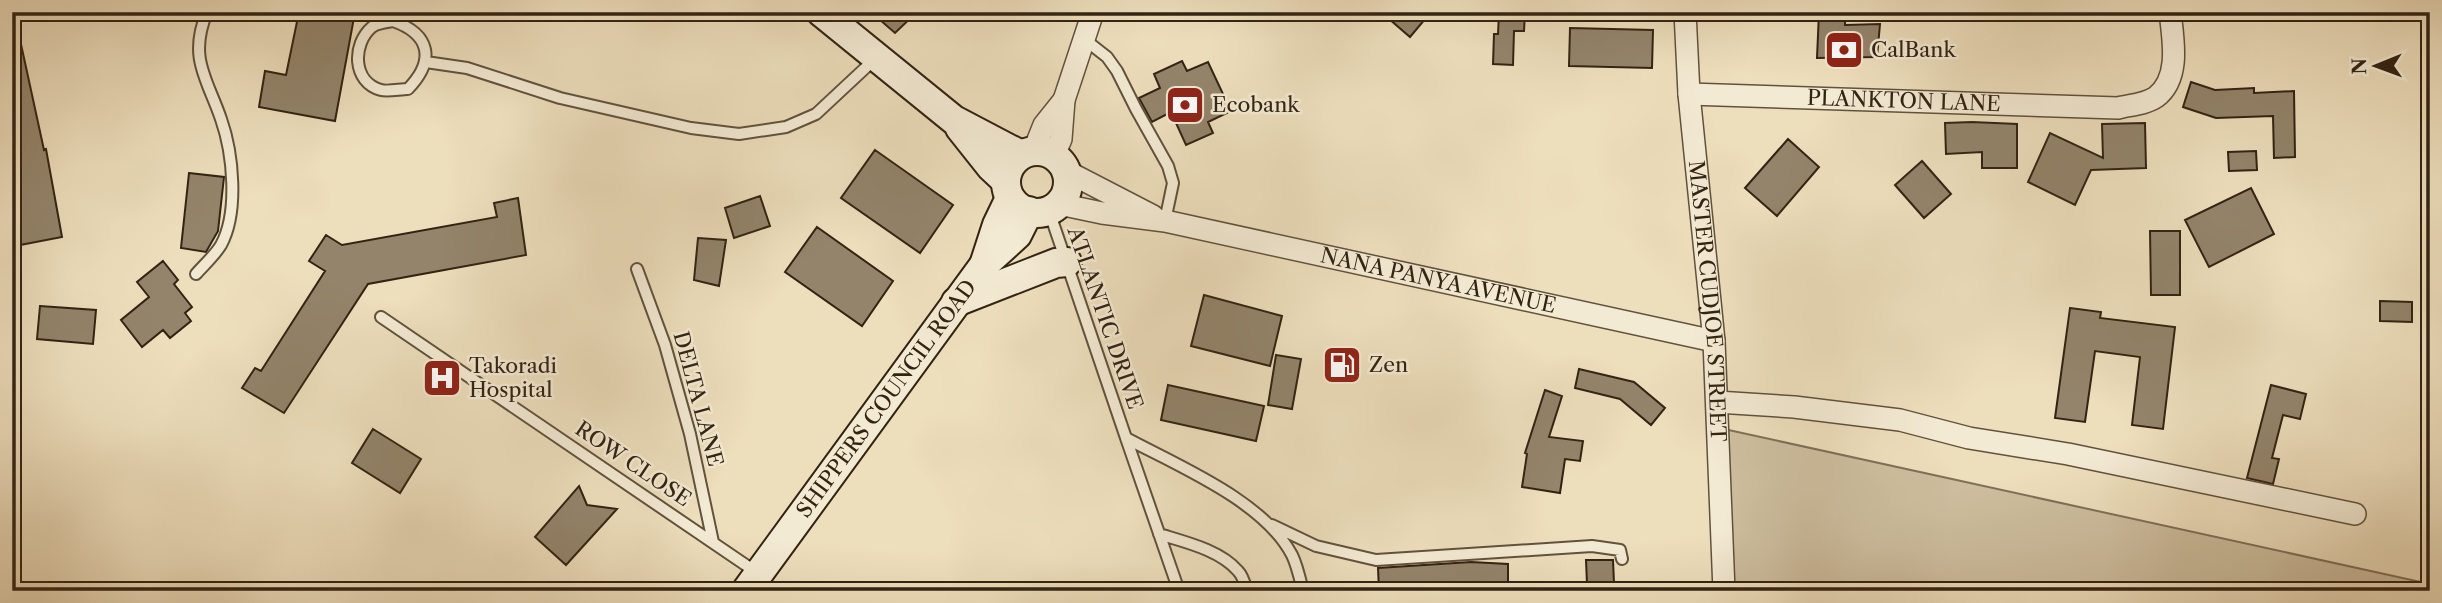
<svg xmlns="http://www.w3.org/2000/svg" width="2442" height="603" font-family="'Libre Caslon Text',serif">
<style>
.green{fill:#cdbe9f;stroke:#807059;stroke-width:2}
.building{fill:#93846b;stroke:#322313;stroke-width:2}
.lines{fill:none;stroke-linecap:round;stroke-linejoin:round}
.lane-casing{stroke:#61523d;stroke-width:14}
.street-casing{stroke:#61523d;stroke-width:24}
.secondary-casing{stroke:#322313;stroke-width:32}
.lane{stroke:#f3ead3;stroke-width:10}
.street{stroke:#f3ead3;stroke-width:21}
.secondary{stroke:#f3ead3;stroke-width:28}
.labels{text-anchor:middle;stroke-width:5;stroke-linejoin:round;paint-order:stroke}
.poi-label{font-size:21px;fill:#322313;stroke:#f3ead3;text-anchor:start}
.street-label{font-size:21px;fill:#322313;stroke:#f3ead3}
</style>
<rect width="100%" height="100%" fill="#eddebc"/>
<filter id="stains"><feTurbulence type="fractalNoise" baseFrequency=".00286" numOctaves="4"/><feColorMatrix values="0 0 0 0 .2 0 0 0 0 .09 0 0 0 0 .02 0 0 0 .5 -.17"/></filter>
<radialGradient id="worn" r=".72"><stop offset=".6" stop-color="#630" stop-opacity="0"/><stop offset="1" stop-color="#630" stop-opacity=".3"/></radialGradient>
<path class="green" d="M1724,429L2430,584V591H1733Z"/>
<path class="building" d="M299,12H355L335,121L259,107L265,71L286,75Z
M871,12H917L895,33Z
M1381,12H1431L1410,37Z
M1499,12L1525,13L1524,31H1514L1513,65L1493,64L1494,34H1498Z
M1819,12H1845V25L1880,24L1877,57L1817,58Z
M1570,28L1653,30L1652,68L1569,66Z
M19,35L44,150L46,149L62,237L20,245L12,203V36Z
M1182,61L1187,71L1208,62L1231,111L1208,122L1213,133L1186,145L1171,112L1152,122L1139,98L1160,88L1154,74Z
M2191,82L2215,90L2254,88V93L2294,91L2295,157L2274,158L2273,116L2216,118L2183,107Z
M1972,122L2017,124V168H1982V152L1946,154L1945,123Z
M2145,123L2146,168L2091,170L2075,205L2028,182L2050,133L2103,158L2102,124Z
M1788,139L1819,167L1777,216L1745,188Z
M875,150L953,205L920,253L841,198Z
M2256,151L2257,170L2229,171L2228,152Z
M1922,161L1951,194L1924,218L1895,185Z
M189,173L224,177L218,231L206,252L181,248Z
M2251,188L2274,234L2209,267L2185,220Z
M760,196L770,226L734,238L725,208Z
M518,198L526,255L368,284L284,413L242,388L255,368L261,371L325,271L309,261L326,235L342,245L497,217L494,203Z
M817,227L893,281L862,326L785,272Z
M2150,231H2180V295H2151Z
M698,238L726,240L719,286L694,280Z
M163,261L178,280L174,284L192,307L185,313L191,321L170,338L163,330L142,347L121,320L149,297L137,282Z
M1204,295L1282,316L1270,366L1191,346Z
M2380,301L2412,302V322L2380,321Z
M40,306L96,310L93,344L37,339Z
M2070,308L2101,312L2100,318L2175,327L2163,429L2132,425L2140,357L2095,351L2085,422L2055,418Z
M1276,355L1301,359L1292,409L1268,405Z
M1579,369L1634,382L1665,408L1651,425L1620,399L1575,388Z
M1168,385L1264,406L1256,441L1161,420Z
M2271,385L2306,394L2300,419L2283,415L2272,458L2279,459L2273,484L2247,478Z
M1545,390L1562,396L1549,437L1583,441L1580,461L1565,459L1560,493L1522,487L1527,454L1525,453Z
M373,429L421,459L400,493L352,463Z
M579,486L587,505L617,509L566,565L535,537Z
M1586,560H1613L1614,583L1587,584Z
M1471,562L1508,564V591H1379L1378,568Z"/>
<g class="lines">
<g class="lane-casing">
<path id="lane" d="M393,21C430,34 436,60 408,89C400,89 388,92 381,90C352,82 352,44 372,27C377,23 386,22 393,21Z
M1084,39L1107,57L1117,71L1136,109L1168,166L1173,183L1165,221
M426,62L467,68L560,98L691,128L739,134L786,127L816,114L876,58
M1049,211L1126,438
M637,269L665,345L690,434L713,542
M196,274C204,265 215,255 221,245C239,212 233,153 221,119C207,78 188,58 207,12
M381,317L756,572
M1272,525L1316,546L1376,560L1592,546L1620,550L1622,559
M1159,534C1185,542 1220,550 1238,571C1243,576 1245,584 1247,591
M1179,591L1126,438C1178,466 1264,501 1292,555C1297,565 1300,579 1303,591"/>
</g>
<g class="street-casing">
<g id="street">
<path id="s1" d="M1685,12L1689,94L1714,341L1724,591"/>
<path id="s2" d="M1689,94L2118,108C2130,105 2146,104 2156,97C2181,78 2173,39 2170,12"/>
<path d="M1034,150L1044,125L1064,100"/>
<path d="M1054,155L1061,139L1064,100L1093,12"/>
<path d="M1066,171L1153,216"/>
<path id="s3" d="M1059,204L1102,213L1165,221L1714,341"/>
<path d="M1717,402L1794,407L1900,420L1969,438L2068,454L2355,514"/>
</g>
</g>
<g class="secondary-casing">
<g id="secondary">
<path d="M821,12L954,120L1021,155"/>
<path d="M960,128L991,167L1006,181"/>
<circle cx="1037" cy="182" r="31"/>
<path d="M985,262L997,225L1010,198"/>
<path d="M956,302L1056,263L1067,262"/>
<path id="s4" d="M746,591L984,265L1017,235L1029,211"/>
</g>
</g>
<use href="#lane" class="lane"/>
<use href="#street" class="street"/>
<use href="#secondary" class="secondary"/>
</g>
<defs>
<g id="bank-square" transform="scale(2.0125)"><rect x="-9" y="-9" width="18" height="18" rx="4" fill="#8f2418" stroke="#f3ead3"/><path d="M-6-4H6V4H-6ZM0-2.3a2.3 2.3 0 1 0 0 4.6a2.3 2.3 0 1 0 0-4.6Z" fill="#fff"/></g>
<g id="fuel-square" transform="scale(2.0125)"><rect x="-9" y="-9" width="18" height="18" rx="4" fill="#8f2418" stroke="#f3ead3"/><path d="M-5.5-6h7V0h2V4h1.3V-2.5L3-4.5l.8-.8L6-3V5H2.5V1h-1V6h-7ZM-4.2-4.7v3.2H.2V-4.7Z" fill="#fff"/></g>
<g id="hospital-square" transform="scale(2.0125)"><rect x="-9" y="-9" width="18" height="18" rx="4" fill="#8f2418" stroke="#f3ead3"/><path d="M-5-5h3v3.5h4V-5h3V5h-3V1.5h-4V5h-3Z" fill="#fff"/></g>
</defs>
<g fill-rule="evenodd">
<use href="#bank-square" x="1844" y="50"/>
<use href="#bank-square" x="1185" y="105"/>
<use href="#fuel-square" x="1342" y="365"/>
<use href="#hospital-square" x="442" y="378"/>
</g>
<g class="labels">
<g class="poi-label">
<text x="1871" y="57">CalBank</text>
<text x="1212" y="112">Ecobank</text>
<text x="1369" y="372">Zen</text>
<text x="469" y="373">Takoradi<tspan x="469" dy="24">Hospital</tspan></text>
</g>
<g class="street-label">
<text dy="7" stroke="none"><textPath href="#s2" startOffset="215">PLANKTON LANE</textPath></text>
<text dy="7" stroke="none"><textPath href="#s3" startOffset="387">NANA PANYA AVENUE</textPath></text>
<text dy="7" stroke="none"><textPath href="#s1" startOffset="290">MASTER CUDJOE STREET</textPath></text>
<text transform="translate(1105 318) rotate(71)" y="7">ATLANTIC DRIVE</text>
<text transform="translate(698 399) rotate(75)" y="7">DELTA LANE</text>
<text dy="7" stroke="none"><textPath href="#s4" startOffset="238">SHIPPERS COUNCIL ROAD</textPath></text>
<text transform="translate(633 464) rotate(34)" y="7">ROW CLOSE</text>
</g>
</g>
<rect width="2442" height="603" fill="none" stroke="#eddebc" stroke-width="42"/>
<rect x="14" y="14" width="2414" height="575" fill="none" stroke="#322313" stroke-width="3.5"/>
<rect x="21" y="21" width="2400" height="561" fill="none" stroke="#322313" stroke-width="2"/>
<g transform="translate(2376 66) rotate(269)" stroke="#f3ead3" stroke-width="5" paint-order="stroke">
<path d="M0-5L12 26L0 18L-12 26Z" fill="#322313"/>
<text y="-10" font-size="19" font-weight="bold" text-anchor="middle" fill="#322313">N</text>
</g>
<rect width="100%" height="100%" filter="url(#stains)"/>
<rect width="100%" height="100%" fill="url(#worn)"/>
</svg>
